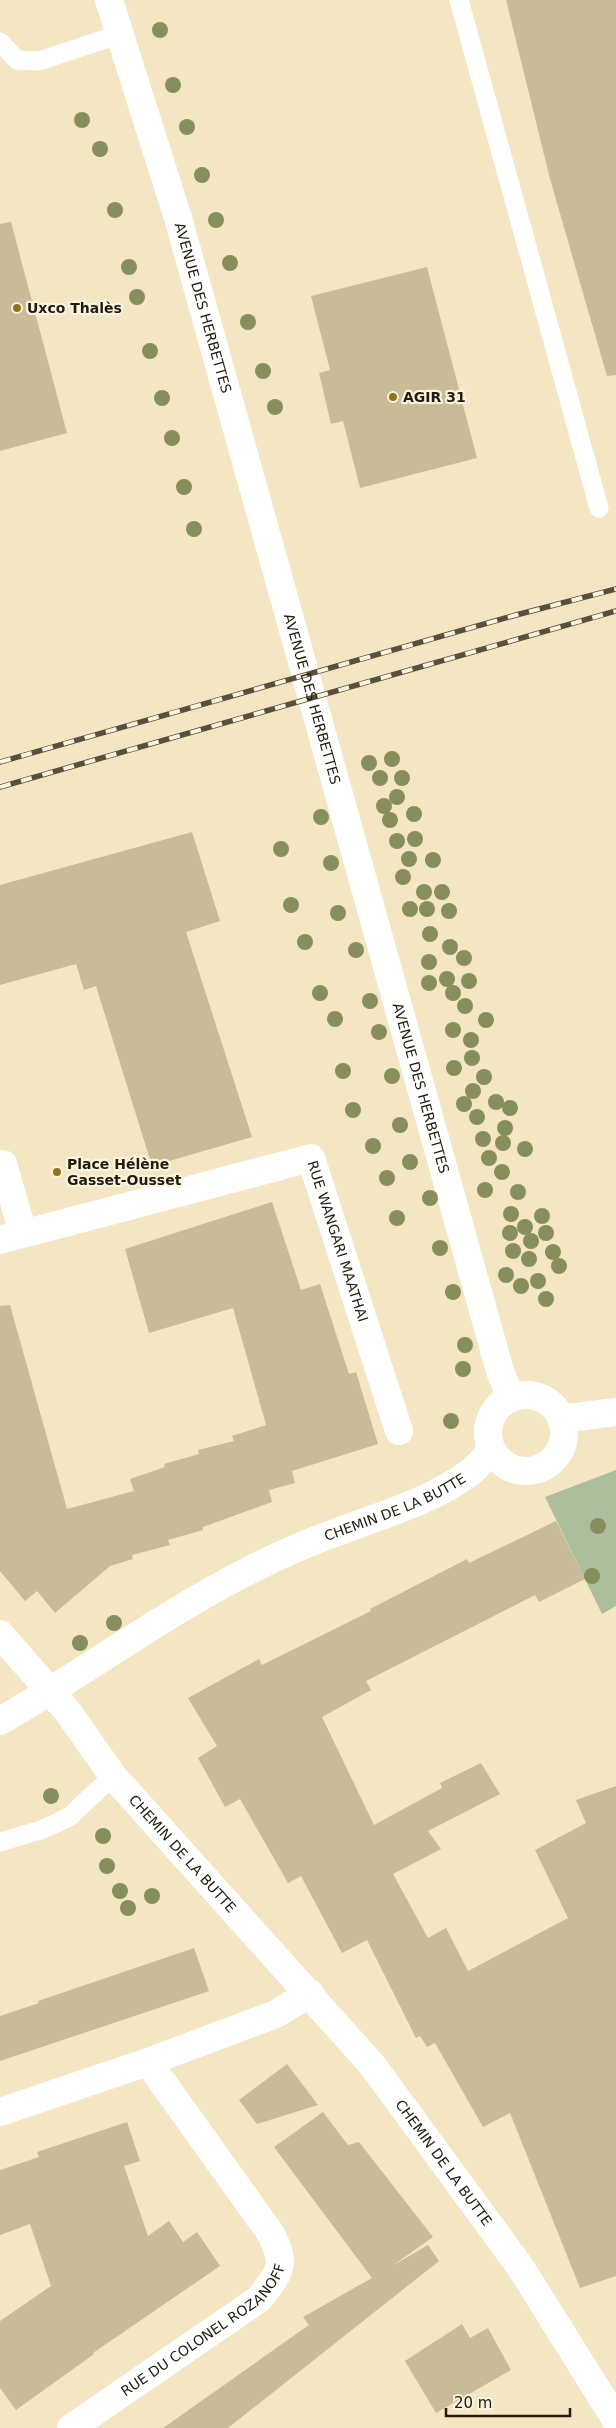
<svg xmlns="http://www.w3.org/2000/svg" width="616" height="2428" font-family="'DejaVu Sans',sans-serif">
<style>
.green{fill:#acbe9d}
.building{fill:#c9ba98}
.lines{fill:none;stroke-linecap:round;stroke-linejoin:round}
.service{stroke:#fff;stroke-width:19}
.pedestrian{stroke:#fff;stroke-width:28}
.minor{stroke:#fff;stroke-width:28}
.tertiary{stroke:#fff;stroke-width:28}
.rail-casing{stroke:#58503d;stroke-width:5.5}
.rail{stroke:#fdf4df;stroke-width:4;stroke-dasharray:11;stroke-linecap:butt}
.tree{fill:#868f5c}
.poi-dot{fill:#95711a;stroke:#fdf4df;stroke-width:2}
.labels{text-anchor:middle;stroke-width:4.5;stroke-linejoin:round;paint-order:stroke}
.poi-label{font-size:14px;font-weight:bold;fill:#201b0e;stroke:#fdf4df;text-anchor:start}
.street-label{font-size:14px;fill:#201b0e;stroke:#fdf4df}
</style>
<rect width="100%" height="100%" fill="#f5e6c3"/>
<path class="green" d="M616,1470V1606L602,1614L545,1497Z"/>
<path class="building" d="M506,0H616V375L607,376L550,179Z
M11,222L67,433L0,451V224Z
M427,267L477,458L360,488L343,421L331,424L319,373L330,370L311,296Z
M192,832L220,921L186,932L252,1137L152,1166L96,986L84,990L76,964L0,985V885Z
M272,1202L301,1290L320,1284L349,1374L356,1372L378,1444L292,1471L295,1483L269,1490L272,1502L203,1527V1530L168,1540L170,1545L132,1555L133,1559L110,1566L55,1613L37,1591L25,1601L0,1571V1306L10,1305L67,1509L134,1491L130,1479L165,1467L164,1464L199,1454L198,1450L234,1441L232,1436L266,1425L233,1308L149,1333L125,1249Z
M556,1521L585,1579L539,1602L535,1595L366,1681L371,1690L322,1717L374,1825L442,1788L440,1783L481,1763L500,1794L428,1831L441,1849L393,1874L428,1938L446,1928L468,1971L568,1918L535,1850L586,1823L576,1800L616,1786V2276L580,2288L510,2113L483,2127L435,2043L427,2047L420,2036L416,2038L367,1940L342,1953L301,1876L288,1883L240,1799L225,1807L198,1758L217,1746L188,1698L259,1659L262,1665L371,1611L370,1609L467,1559L469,1563Z
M194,1948L209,1991L0,2061V2016L39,2003L38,2001Z
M287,2064L318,2105L257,2124L239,2100Z
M323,2112L348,2145L359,2142L433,2237L392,2266L428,2245L439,2261L228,2428H163L309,2325L303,2317L372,2278L274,2147Z
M127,2122L140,2161L124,2166L148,2236L169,2221L183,2242L197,2232L220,2266L93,2353L94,2354L16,2410L0,2388V2321L51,2286L30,2224L0,2235V2170L39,2157L37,2152Z
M462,2324L470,2338L488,2328L511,2370L436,2413L405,2361Z"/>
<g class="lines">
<path class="service" d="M459,0L599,508
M0,42L17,60L39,61L121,34
M0,1842L41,1830L69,1817L113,1776"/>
<g class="pedestrian">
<path d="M3,1164L23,1233"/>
<path id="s1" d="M0,1240L311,1158L399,1431"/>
</g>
<g class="minor">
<path id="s2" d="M0,1634L68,1712L113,1776L373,2066L521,2268L616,2420"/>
<path d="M0,2112L148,2062L276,2014L310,1993"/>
<path id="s3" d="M71,2428L259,2299C280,2272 287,2266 271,2234L148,2062"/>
</g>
<g class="tertiary">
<path id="s4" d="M109,0L178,218L500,1371L511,1398"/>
<circle cx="526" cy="1433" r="38"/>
<path d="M561,1419L616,1412"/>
<path id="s5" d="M0,1721C84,1673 163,1614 250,1570C283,1553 319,1538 354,1526C394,1511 433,1499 468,1474C477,1468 484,1458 492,1450"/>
</g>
<g class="rail-casing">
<path id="rail" d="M0,762L516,615L616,589
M0,787L616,611"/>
</g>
<use href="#rail" class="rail"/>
</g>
<g class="tree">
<circle cx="160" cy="30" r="8"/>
<circle cx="173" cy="85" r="8"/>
<circle cx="82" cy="120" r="8"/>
<circle cx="187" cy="127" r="8"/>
<circle cx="100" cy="149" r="8"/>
<circle cx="202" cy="175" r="8"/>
<circle cx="115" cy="210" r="8"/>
<circle cx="216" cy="220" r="8"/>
<circle cx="230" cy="263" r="8"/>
<circle cx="129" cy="267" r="8"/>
<circle cx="137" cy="297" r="8"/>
<circle cx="248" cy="322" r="8"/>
<circle cx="150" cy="351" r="8"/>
<circle cx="263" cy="371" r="8"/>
<circle cx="162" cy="398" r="8"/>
<circle cx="275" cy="407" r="8"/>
<circle cx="172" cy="438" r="8"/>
<circle cx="184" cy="487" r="8"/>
<circle cx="194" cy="529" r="8"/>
<circle cx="392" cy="759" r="8"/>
<circle cx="369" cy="763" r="8"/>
<circle cx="380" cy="778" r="8"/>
<circle cx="402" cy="778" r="8"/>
<circle cx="397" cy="797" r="8"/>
<circle cx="384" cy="806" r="8"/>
<circle cx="414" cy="814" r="8"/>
<circle cx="321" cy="817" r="8"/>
<circle cx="390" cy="820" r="8"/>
<circle cx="415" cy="839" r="8"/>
<circle cx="397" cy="841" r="8"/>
<circle cx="281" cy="849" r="8"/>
<circle cx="409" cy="859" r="8"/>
<circle cx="433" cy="860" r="8"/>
<circle cx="331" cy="863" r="8"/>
<circle cx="403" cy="877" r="8"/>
<circle cx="424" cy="892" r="8"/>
<circle cx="442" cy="892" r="8"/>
<circle cx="291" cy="905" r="8"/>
<circle cx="410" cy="909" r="8"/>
<circle cx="427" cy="909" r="8"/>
<circle cx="449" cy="911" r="8"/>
<circle cx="338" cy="913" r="8"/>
<circle cx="430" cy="934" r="8"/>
<circle cx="305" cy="942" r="8"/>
<circle cx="450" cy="947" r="8"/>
<circle cx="356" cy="950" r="8"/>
<circle cx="464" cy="958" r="8"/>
<circle cx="429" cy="962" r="8"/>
<circle cx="447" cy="979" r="8"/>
<circle cx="469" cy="981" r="8"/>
<circle cx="429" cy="983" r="8"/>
<circle cx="320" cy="993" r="8"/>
<circle cx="453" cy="993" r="8"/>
<circle cx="370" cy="1001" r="8"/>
<circle cx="465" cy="1006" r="8"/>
<circle cx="335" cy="1019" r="8"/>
<circle cx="486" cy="1020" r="8"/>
<circle cx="453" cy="1030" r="8"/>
<circle cx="379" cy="1032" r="8"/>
<circle cx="471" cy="1040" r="8"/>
<circle cx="472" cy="1058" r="8"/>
<circle cx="454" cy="1068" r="8"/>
<circle cx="343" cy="1071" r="8"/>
<circle cx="392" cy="1076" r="8"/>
<circle cx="484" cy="1077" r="8"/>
<circle cx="473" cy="1091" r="8"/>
<circle cx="496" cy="1102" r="8"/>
<circle cx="464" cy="1104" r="8"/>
<circle cx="510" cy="1108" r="8"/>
<circle cx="353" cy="1110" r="8"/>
<circle cx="477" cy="1117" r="8"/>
<circle cx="400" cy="1125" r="8"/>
<circle cx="505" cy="1128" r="8"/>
<circle cx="483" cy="1139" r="8"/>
<circle cx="503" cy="1143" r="8"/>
<circle cx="373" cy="1146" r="8"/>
<circle cx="525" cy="1149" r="8"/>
<circle cx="489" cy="1158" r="8"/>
<circle cx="410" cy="1162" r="8"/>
<circle cx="502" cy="1172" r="8"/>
<circle cx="387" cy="1178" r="8"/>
<circle cx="485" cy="1190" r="8"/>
<circle cx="518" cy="1192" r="8"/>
<circle cx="430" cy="1198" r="8"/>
<circle cx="511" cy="1214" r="8"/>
<circle cx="542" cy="1216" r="8"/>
<circle cx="397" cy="1218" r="8"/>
<circle cx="525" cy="1227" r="8"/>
<circle cx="510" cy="1233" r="8"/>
<circle cx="546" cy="1233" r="8"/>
<circle cx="531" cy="1241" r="8"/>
<circle cx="440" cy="1248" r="8"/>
<circle cx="513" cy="1251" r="8"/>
<circle cx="553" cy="1252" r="8"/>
<circle cx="529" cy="1259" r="8"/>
<circle cx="559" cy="1266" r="8"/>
<circle cx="506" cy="1275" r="8"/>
<circle cx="538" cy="1281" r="8"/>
<circle cx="521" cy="1286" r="8"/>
<circle cx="453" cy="1292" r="8"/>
<circle cx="546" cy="1299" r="8"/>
<circle cx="465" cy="1345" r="8"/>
<circle cx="463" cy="1369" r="8"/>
<circle cx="451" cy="1421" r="8"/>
<circle cx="598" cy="1526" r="8"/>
<circle cx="592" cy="1576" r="8"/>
<circle cx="114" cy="1623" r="8"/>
<circle cx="80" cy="1643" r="8"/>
<circle cx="51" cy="1796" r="8"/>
<circle cx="103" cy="1836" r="8"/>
<circle cx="107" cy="1866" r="8"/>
<circle cx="120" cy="1891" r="8"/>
<circle cx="152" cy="1896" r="8"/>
<circle cx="128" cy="1908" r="8"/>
</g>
<g class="poi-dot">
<circle cx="17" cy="308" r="5"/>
<circle cx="393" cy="397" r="5"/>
<circle cx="57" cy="1172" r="5"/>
</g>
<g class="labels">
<g class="poi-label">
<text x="27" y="313">Uxco Thalès</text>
<text x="403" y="402">AGIR 31</text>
<text x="67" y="1169">Place Hélène<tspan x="67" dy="16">Gasset-Ousset</tspan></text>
</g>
<g class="street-label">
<text dy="5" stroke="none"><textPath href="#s4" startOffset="322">AVENUE DES HERBETTES</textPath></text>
<text dy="5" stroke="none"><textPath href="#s4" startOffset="728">AVENUE DES HERBETTES</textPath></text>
<text dy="5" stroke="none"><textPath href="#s4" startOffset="1132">AVENUE DES HERBETTES</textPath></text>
<text dy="5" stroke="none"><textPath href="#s1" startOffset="409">RUE WANGARI MAATHAI</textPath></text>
<text dy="5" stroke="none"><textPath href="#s5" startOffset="450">CHEMIN DE LA BUTTE</textPath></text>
<text dy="5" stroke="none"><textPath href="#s2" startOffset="286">CHEMIN DE LA BUTTE</textPath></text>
<text dy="5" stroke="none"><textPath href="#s2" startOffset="691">CHEMIN DE LA BUTTE</textPath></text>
<text dy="5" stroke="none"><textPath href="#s3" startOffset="166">RUE DU COLONEL ROZANOFF</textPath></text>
</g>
</g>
<path d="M446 2408v8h124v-8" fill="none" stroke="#201b0e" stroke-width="2.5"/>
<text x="454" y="2408" font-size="15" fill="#201b0e" stroke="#fdf4df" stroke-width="4" paint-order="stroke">20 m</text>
</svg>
